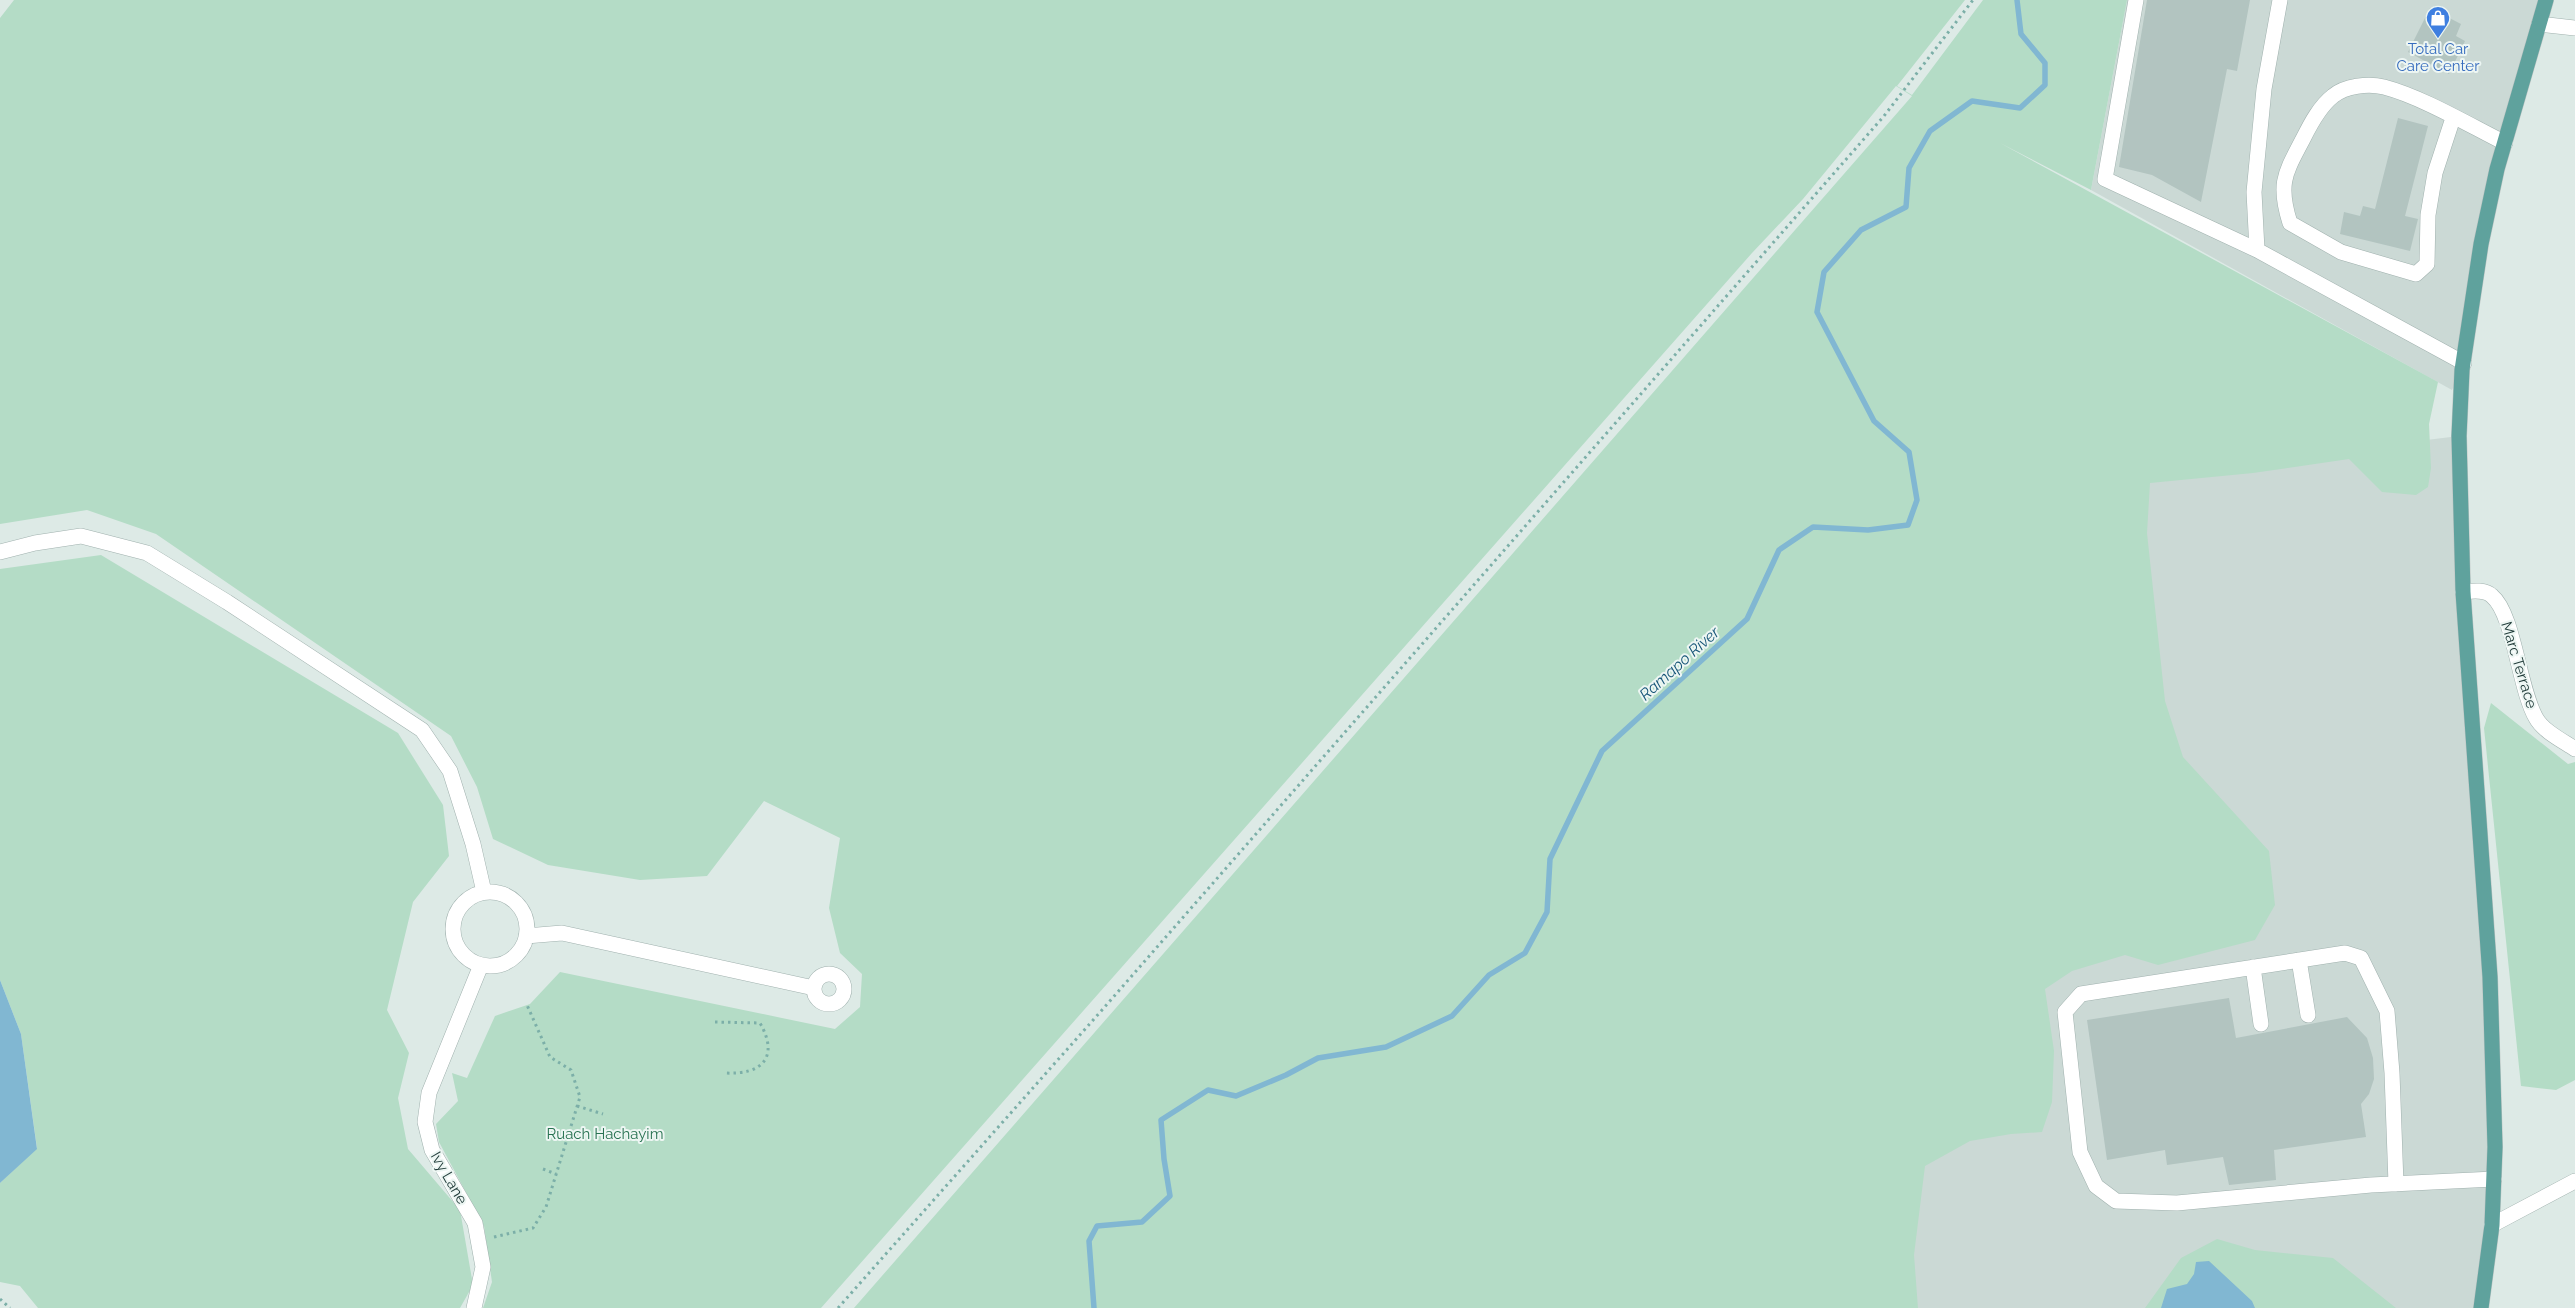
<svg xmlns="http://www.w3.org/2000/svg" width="2575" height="1308" font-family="Raleway,sans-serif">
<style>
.built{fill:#cbd9d5}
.green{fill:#b4dcc6}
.water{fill:#81b7d2}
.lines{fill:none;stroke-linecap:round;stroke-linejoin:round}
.stream{stroke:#81b7d2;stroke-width:5.5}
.building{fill:#b2c4c0}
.minor-casing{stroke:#a0b1ae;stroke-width:16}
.major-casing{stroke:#bcc4c3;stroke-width:16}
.path{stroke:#7cafa8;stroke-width:3;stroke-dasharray:2.5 4;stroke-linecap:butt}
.minor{stroke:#fff;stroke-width:15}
.major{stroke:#5fa29d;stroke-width:15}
.labels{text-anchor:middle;stroke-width:4;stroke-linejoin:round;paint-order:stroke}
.shop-label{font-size:15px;fill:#366cbe;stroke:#edf6f3}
.street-label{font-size:15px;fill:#1e3937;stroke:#edf6f3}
.park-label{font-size:15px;fill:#277251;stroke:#edf6f3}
.water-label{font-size:16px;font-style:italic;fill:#165577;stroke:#edf6f3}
</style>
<rect width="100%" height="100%" fill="#ddeae6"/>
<path class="built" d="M2127,0H2546L2497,169L2462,370L2452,390L2091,190Z
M2459,436L2495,1147L2481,1308H1883L1834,988L2102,480Z"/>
<path class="green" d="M14,0H1965L1897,86L1912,95L1983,0H2127L2091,190L2000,143L2438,382L2429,424L2431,468L2428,487L2416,495L2382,492L2349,459L2253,473L2150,483L2147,533L2165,701L2183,757L2269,851L2275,905L2255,940L2158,965L2125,955L2072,971L2045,989L2054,1051L2052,1102L2042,1132L2011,1134L1970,1141L1925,1166L1914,1255L1918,1308H854L1912,96L1896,86L1803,199L1752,253L821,1308H483L492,1282L484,1226L439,1142L436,1124L458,1101L452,1073L467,1078L495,1016L530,1004L560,972L835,1029L860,1007L862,974L840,953L829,908L840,838L764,801L707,876L640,880L548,865L493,839L477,787L451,736L156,534L87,510L0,524V18Z
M101,555L398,733L443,805L449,856L413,902L387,1010L409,1053L398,1098L408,1149L460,1210L473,1285L460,1308H38L20,1286L0,1282V1183L37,1148L21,1034L0,980V569Z
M2491,703L2568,764L2575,762V1080L2556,1090L2521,1086L2484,728Z
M2217,1239L2255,1250L2333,1258L2396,1308H2145L2181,1258Z"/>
<path class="water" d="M0,980L21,1034L37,1149L0,1183Z
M2209,1261L2252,1301L2255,1308H2161L2167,1289L2187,1284L2194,1274L2196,1262Z"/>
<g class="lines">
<path class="stream" d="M1094,1308L1089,1241L1097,1226L1142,1222L1170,1196L1164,1159L1161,1120L1208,1090L1236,1096L1286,1075L1318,1058L1386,1047L1452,1016L1489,975L1525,953L1547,912L1550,859L1602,751L1747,619L1779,550L1813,527L1868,530L1908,525L1917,500L1909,452L1874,421L1817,312L1824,272L1861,230L1906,207L1909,168L1930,131L1972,101L2020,108L2045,85V63L2021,34L2017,0"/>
</g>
<path class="building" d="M2147,0H2250L2237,71L2227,69L2201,202L2152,175L2119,167Z
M2430,8L2461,24L2456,36L2465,41L2449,74L2408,52Z
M2398,118L2428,126L2405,216L2418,219L2410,251L2340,234L2344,212L2360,216L2363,206L2375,209Z
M2229,998L2236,1038L2347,1017L2367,1038L2373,1058L2374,1079L2369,1094L2361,1104L2366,1137L2274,1150L2276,1180L2229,1185L2223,1157L2167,1165L2165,1150L2107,1160L2087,1020Z"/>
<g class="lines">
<g class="minor-casing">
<path id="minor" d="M2136,0L2105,179L2257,250L2464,363
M2539,24L2575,28
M2453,118L2435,173L2428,215L2427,264L2416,274L2341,252L2290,223C2277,182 2286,172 2304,137C2311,123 2320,106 2333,96C2345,86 2368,83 2384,87C2422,97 2469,125 2505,143
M2257,250L2254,192L2264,89L2280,0
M0,552L35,543L81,536L147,553L227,602L422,730L450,771L473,844L484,892
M2463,592C2472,591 2485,589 2492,596C2514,614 2519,689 2536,718C2543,731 2563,741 2575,749
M453 929a37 37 0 1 1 74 0a37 37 0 1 1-74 0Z
M526,936L562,933L814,988
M2299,960L2308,1015
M2253,967L2261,1024
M814 989a15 15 0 1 1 30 0a15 15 0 1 1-30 0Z
M2396,1184L2392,1073L2387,1011L2361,958L2345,953L2081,994L2065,1012L2080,1152L2096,1186L2116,1201L2177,1203L2371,1185L2494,1179
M2492,1225L2575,1181
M474,1308L483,1267L475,1223L432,1150L425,1122L429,1093L481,965"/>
</g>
<g class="major-casing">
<path id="major" d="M2481,1308L2492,1225L2495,1147L2490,977L2463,592L2459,436L2462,370L2481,244L2497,169L2546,0"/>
</g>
<path class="path" d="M715,1022L760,1023C780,1058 761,1075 725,1073
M577,1106L603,1114
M543,1169L556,1174
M494,1237L533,1228L546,1207L580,1097L571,1070L550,1057L527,1005
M0,1299L10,1308
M838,1308L1102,1010L1884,116L1973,0"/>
<use href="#minor" class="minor"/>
<use href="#major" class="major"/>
</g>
<defs>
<g id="shop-pin" transform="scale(1.25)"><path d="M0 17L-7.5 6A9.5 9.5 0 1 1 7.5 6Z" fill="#3f7fe0" stroke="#edf6f3"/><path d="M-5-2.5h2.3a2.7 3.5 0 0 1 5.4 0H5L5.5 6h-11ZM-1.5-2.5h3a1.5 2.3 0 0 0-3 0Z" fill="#fff"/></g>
</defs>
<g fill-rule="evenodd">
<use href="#shop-pin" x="2438" y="18"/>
</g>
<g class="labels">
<g class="shop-label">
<text x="2438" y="54">Total Car<tspan x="2438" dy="17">Care Center</tspan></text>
</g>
<g class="street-label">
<text transform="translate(2519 665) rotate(73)" y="5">Marc Terrace</text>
<text transform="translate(449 1178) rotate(60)" y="5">Ivy Lane</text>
</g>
<g class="park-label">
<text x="605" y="1139">Ruach Hachayim</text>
</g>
<g class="water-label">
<text transform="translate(1679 663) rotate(-42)" y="6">Ramapo River</text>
</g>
</g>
</svg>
